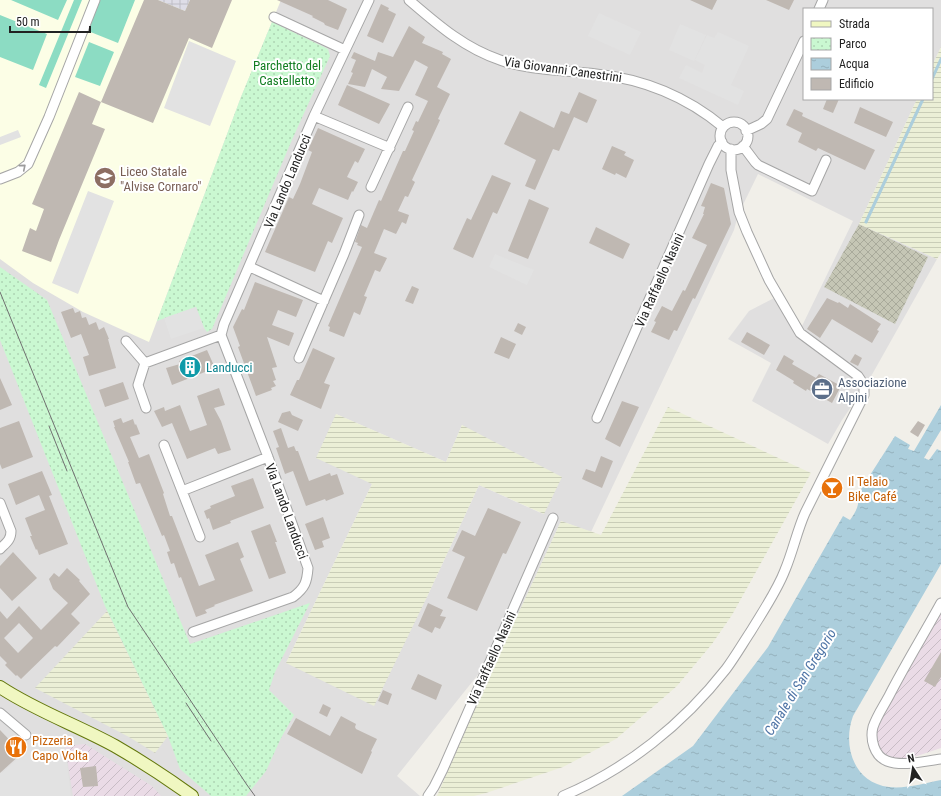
<svg xmlns="http://www.w3.org/2000/svg" width="941" height="796" font-family="'Roboto Condensed',sans-serif">
<style>
.residential{fill:#e0dfdf;fill-rule:evenodd}
.industrial{fill:url(#industrial-furrows)}
.education{fill:#fcfee6}
.construction{fill:url(#construction-cross-hatch)}
.farmland{fill:url(#farmland-rules)}
.park{fill:url(#park-dots)}
.pitch{fill:#8cdcc3}
.parking{fill:#e2e2e2}
.plaza{fill:url(#plaza-grid)}
.water{fill:url(#water-ripples)}
.lines{fill:none;stroke-linecap:round;stroke-linejoin:round}
.stream{stroke:#accedc;stroke-width:3}
.building{fill:#bfb8b2;fill-rule:evenodd}
.street-casing{stroke:#a6a6a6;stroke-width:11}
.secondary-casing{stroke:#63770b;stroke-width:14}
.street{stroke:#fff;stroke-width:9}
.secondary{stroke:#f0f7c1;stroke-width:12}
.tram{stroke:#707070;stroke-width:1}
.oneway{stroke:#9c9c9c}
.labels{text-anchor:middle;stroke-width:4;stroke-linejoin:round;paint-order:stroke}
.park-label{font-size:13px;fill:#127e22;stroke:#fff}
.street-label{font-size:13px;fill:#222;stroke:#fff}
.education-label{font-size:13px;fill:#785e54;stroke:#fff;text-anchor:start}
.culture-label{font-size:13px;fill:#0d838f;stroke:#fff;text-anchor:start}
.service-label{font-size:13px;fill:#4e5e75;stroke:#fff;text-anchor:start}
.food-label{font-size:13px;fill:#c56008;stroke:#fff;text-anchor:start}
.water-label{font-size:14px;font-style:italic;fill:#4e74a6;stroke:#fff}
</style>
<defs>
<pattern id="industrial-furrows" width="10" height="10" patternUnits="userSpaceOnUse"><rect width="10" height="10" fill="#eadbe6"/><path d="M-1 1l2-2M0 10L10 0M9 11l2-2" fill="none" stroke="#c8bcc5"/></pattern>
<pattern id="construction-cross-hatch" width="8" height="8" patternUnits="userSpaceOnUse"><rect width="8" height="8" fill="#c5c6b5"/><path d="M0 0l8 8M0 8l8-8" fill="none" stroke="#a9aa9b"/></pattern>
<pattern id="farmland-rules" width="6" height="5" patternUnits="userSpaceOnUse"><rect width="6" height="5" fill="#ebefd6"/><path d="M0 2.5h6" fill="none" stroke="#c9cdb7"/></pattern>
<pattern id="park-dots" width="8" height="8" patternUnits="userSpaceOnUse"><rect width="8" height="8" fill="#caf8d1"/><path d="M2 2h.1M6 6h.1" fill="none" stroke="#add4b3" stroke-width="1.8" stroke-linecap="round"/></pattern>
<pattern id="plaza-grid" width="8" height="8" patternUnits="userSpaceOnUse"><rect width="8" height="8" fill="#dedde7"/><path d="M0 4h8M4 0v8" fill="none" stroke="#bebdc6"/></pattern>
<pattern id="water-ripples" width="26" height="14" patternUnits="userSpaceOnUse"><rect width="26" height="14" fill="#accedc"/><path d="M2 4q2-2 4 0t4 0M15 11q2-2 4 0t4 0" fill="none" stroke="#94b1bc"/></pattern>
</defs>
<rect width="100%" height="100%" fill="#f1efe9"/>
<path class="residential" d="M0,0H941V47L932,66V9H804V99H917L859,224L937,259L865,387L842,420L828,444L752,401L771,363L728,339L749,311L780,295L802,326L853,221L758,174L738,215L734,230L591,532L561,521L508,637L397,776L420,796H0ZM336,414L446,462L462,425L543,514L479,485L426,599L286,663L372,484Z"/>
<path class="industrial" d="M941,612V748L902,761L883,759L875,736L878,724Z
M85,744L152,786L161,796H73L65,746Z"/>
<path class="education" d="M0,0H281L241,97L149,342L83,312L33,283L0,259Z"/>
<path class="construction" d="M859,224L928,257L895,324L824,287Z"/>
<path class="farmland" d="M941,47V253L937,259L859,224L917,99H932V66Z
M668,407L811,473L732,615L712,644L677,686L616,739L563,767L486,793L474,796H437L493,668L561,521L601,535Z
M336,414L446,462L462,425L562,477L544,514L479,485L426,599L374,706L286,663L372,484L316,458Z
M107,611L168,736L155,753L129,737L35,688Z"/>
<path class="park" d="M272,22L328,49L330,56L291,142L212,329L207,332L204,328L196,307L157,321L241,97Z
M0,267L47,300L190,644L310,603L275,672L269,690L294,715L281,738L266,771L246,796H211L180,769L168,736L105,606L0,340Z"/>
<path class="pitch" d="M11,0H67L58,20Z
M74,0H82L46,88L39,85Z
M100,0H135L118,43L88,31Z
M0,15L47,34L33,70L0,57Z
M89,42L114,52L100,86L75,77Z"/>
<path class="parking" d="M599,13L641,32L630,55L588,36Z
M680,24L706,35L694,61L669,50Z
M718,32L749,46L731,85L744,91L738,105L679,78L686,65L702,73L705,65L695,60L707,35L714,38Z
M189,41L236,61L210,126L164,108Z
M18,130L21,137L0,145V137Z
M88,191L114,201L78,294L52,283Z
M495,254L534,270L527,285L489,267Z
M196,307L204,328L171,339L164,318Z
M31,730L65,746L71,796H0V771L2,773L23,754L16,747Z"/>
<path class="plaza" d="M158,0H190L185,11Z"/>
<path class="water" d="M941,405V430L924,458L929,460L937,449L941,451V564L853,716C842,746 854,783 889,787C906,789 925,783 941,780V796H622L693,746L768,647L843,516L850,520C856,512 860,504 858,494L895,436L910,445L908,449L914,451Z"/>
<g class="lines">
<path class="stream" d="M932,79L941,59
M866,222L923,99"/>
</g>
<path class="building" d="M144,0H158L185,11L190,0H232L212,48L189,38L153,123L101,102Z
M277,0H328L347,9L338,30L325,25L324,23L312,17L313,16Z
M690,0H717L712,10Z
M766,0H794L789,10Z
M381,4L389,8L388,10L396,14L383,43L367,36Z
M409,26L425,37L422,43L443,52L442,54L451,59L437,87L450,94L438,119L440,120L412,180L415,182L408,197L405,196L398,211L409,215L406,224L402,222L396,234L384,229L374,253L387,258L380,272L375,270L364,296L367,297L360,315L354,312L344,337L329,331L330,327L328,326L362,247L357,245L358,243L355,242L361,225L367,228L379,200L381,201L403,151H405L414,131L412,130L416,121L418,122L428,101L415,95L428,67L415,60L399,91L381,89L387,77L372,69L365,87L348,84L353,73L351,72L356,60L351,58L354,52L375,61L378,52L393,57Z
M347,85L390,104L379,124L338,105Z
M79,92L101,102L92,124L105,129L59,240L51,262L22,251L30,228L36,231L44,209L32,204Z
M579,92L597,100L587,123L574,117L559,151L553,149L535,190L525,186L536,160L504,144L520,111L554,128L561,111L569,114Z
M827,99H839L833,113L823,109Z
M860,107L893,122L886,137L854,123Z
M794,109L803,113L802,116L875,150L865,170L818,148L816,151L798,142L802,133L786,125Z
M318,128L365,149L358,163L355,161L347,177L358,182L353,192L352,191L348,200L319,188L312,204L343,218L332,243L328,241L315,272L265,252L289,197L293,199L300,184L312,152L308,150Z
M612,146L626,152L624,155L634,160L626,178L616,173L615,175L602,169Z
M492,175L511,183L497,214L493,212L473,258L453,249L467,218L471,220Z
M711,183L724,188L731,224L695,299L693,298L677,331L674,330L669,340L651,332L656,322L654,321L662,306L672,311L683,290L685,291L707,245L692,238L704,214H703L705,207L701,206Z
M529,199L549,208L528,259L508,251Z
M596,227L630,244L623,259L589,243Z
M255,282L303,300L296,317L278,310L272,325L294,333L289,346L267,337L277,367L272,368L276,380L273,381L276,386L271,388L272,390L256,396L238,347L240,346L233,327L242,309L244,310Z
M412,286L419,289L413,304L405,301Z
M827,298L838,303L839,302L848,308L850,304L881,324L877,330L879,331L872,343L832,319L820,338L807,329Z
M73,308L75,313L80,311L82,318L86,317L89,325L96,322L99,330L104,327L109,339H108L116,368L89,376L83,357L89,355L81,334L71,338L61,312Z
M518,323L526,327L522,335L514,331Z
M747,332L770,345L764,355L741,342Z
M501,337L516,344L509,359L494,353Z
M313,348L335,358L324,383L330,385L321,409L290,395L297,380H299Z
M207,350L215,368L172,385L166,368L180,364L179,361Z
M855,354L862,358L858,366L850,362Z
M784,355L794,361L792,364L816,378L819,374L841,386L832,403L807,389L806,391L793,383L794,381L776,370Z
M0,378L12,405L0,410Z
M123,382L129,399L105,407L99,390Z
M219,388L225,405L214,408L221,421L231,450L218,454L215,448L187,459L172,423L162,427L154,411L164,407L165,411L180,405L190,431L207,425L197,396Z
M622,401L639,407L620,447L605,439Z
M290,411L292,415L303,420L298,431L278,422L282,413Z
M121,418L123,423L133,419L135,425L136,424L140,434L130,437L139,458L149,454L164,493L163,494L170,516H172L199,586L215,580L205,555L238,542L244,557L240,559L253,591L214,605L215,606L205,610L207,613L196,617L181,577L179,578L174,563L171,564L167,552L170,551L164,535L162,536L140,483L136,484L128,462H129L114,427H115L113,421Z
M19,421L33,457L2,469L0,464V428Z
M918,421L925,425L918,437L910,432Z
M281,428L288,448L294,446L296,451H298L309,481L330,473L331,476L337,474L344,494L326,501L325,499L306,506L293,471L285,474L276,448L279,447L273,431Z
M601,456L613,461L602,488L582,479L586,469L595,472Z
M42,471L52,495L49,496L68,544L39,555L37,549L36,550L30,536H32L30,531L25,518L45,510L39,495L16,505L8,484Z
M253,478L264,508L230,521L231,523L213,530L209,518L207,519L204,511L211,508L210,506L235,496L231,486Z
M488,508L521,522L506,554L503,553L477,611L447,598L465,557L452,551L462,530L475,536Z
M323,517L330,538L322,541L324,547L315,550L305,524Z
M270,524L277,542H275L286,573L269,579L251,531Z
M13,552L37,578L12,601L0,588V566Z
M67,568L80,580L79,581L90,594L71,614L80,623L57,647L55,646L21,679L17,675L16,676L5,665L7,663L0,656V611L7,619L19,606L41,630L68,603L53,589L49,579L54,573L59,577ZM19,623L33,638L18,653L4,638Z
M428,603L443,610L440,616L446,617L440,629L435,627L432,633L418,626Z
M941,652V677L935,687L924,681Z
M418,674L442,685L436,700L411,689Z
M383,690L392,694L388,705L378,701Z
M323,704L331,708L327,717L319,713Z
M341,716L356,724L355,727L356,729L377,739L371,751L372,752L362,774L287,734L296,718L330,736Z
M0,730L22,753L0,773Z
M96,766L98,786L83,787L80,768Z"/>
<g class="lines">
<g class="street-casing">
<path id="street" d="M409,0C437,24 464,48 500,60C530,71 564,70 596,74C643,79 687,97 723,127
M819,9L823,0
M274,17L345,50
M314,116L390,148
M720 136a14 14 0 1 1 28 0a14 14 0 1 1-28 0Z
M746,131L761,124L767,119L804,41
M743,146L755,162L758,165L812,191L826,160
M0,179L18,172L28,164L49,117L95,0
M371,187L408,107
M250,267L324,301
M126,341L145,363L138,385L146,408
M299,358L344,254L359,215
M145,363L221,335
M597,418L709,164L718,146L722,142
M164,445L200,537
M182,491L268,457
M0,503L11,531C11,540 6,543 0,549
M941,603C924,634 906,663 890,694C885,704 877,715 873,727C870,739 874,756 887,761C903,767 924,761 941,759
M193,632L293,597C305,588 307,582 308,568L268,457L221,335L224,324L314,116L369,0
M0,713L26,735
M428,796L434,787L443,769L553,518
M563,796C627,769 683,724 726,669C735,657 743,643 751,631C763,611 777,591 785,570C793,551 797,531 805,513L864,395V385L858,376L800,333L769,280L747,232L739,212L731,170V149"/>
</g>
<g class="secondary-casing">
<path id="secondary" d="M0,687C36,711 77,725 115,746C141,761 167,778 192,796"/>
</g>
<use href="#street" class="street"/>
<use href="#secondary" class="secondary"/>
<path class="tram" d="M0,292L128,607L247,785L255,796
M49,426L67,471
M186,703L211,741"/>
</g>
<defs><path id="oneway-chevron" d="M-2-3.5L2.5 0L-2 3.5" fill="none" stroke-width="1.6" stroke-linecap="round" stroke-linejoin="round"/></defs>
<use class="oneway" href="#oneway-chevron" transform="translate(23 167) rotate(-40)"/>
<defs>
<g id="school-disc" transform="scale(1.15)"><circle r="9.5" fill="#8d6e63" stroke="#fff"/><path d="M0-5L7-2L0 1L-7-2ZM-4 1L0 2.5L4 1V4Q0 6-4 4Z" fill="#fff"/></g>
<g id="building-disc" transform="scale(1.15)"><circle r="9.5" fill="#0f9aa8" stroke="#fff"/><path d="M-4-6H4V6H1V3H-1V6H-4ZM-2.5-4.3h1.7v1.8h-1.7ZM.8-4.3h1.7v1.8H.8ZM-2.5-1h1.7V.8h-1.7ZM.8-1h1.7V.8H.8Z" fill="#fff"/></g>
<g id="office-disc" transform="scale(1.15)"><circle r="9.5" fill="#5c6f8a" stroke="#fff"/><path d="M-6-3h4V-5.5h4V-3h4V5H-6ZM-1-4.5V-3h2v-1.5ZM-6 0V1H6V0Z" fill="#fff"/></g>
<g id="bar-disc" transform="scale(1.15)"><circle r="9.5" fill="#e8710a" stroke="#fff"/><path d="M-6-5H6L.8 .8V4.5H3.5V6h-7V4.5H-.8V.8Z" fill="#fff"/></g>
<g id="restaurant-disc" transform="scale(1.15)"><circle r="9.5" fill="#e8710a" stroke="#fff"/><path d="M-5-6h1v4h1v-4h1v4h1v-4h1v5L-1.5 .5V6h-2V.5L-5-1ZM5-6V6H3V1.5H1.5Q1.5-4 5-6Z" fill="#fff"/></g>
</defs>
<g fill-rule="evenodd">
<use href="#school-disc" x="105" y="178"/>
<use href="#building-disc" x="190" y="367"/>
<use href="#office-disc" x="822" y="389"/>
<use href="#bar-disc" x="832" y="488"/>
<use href="#restaurant-disc" x="16" y="747"/>
</g>
<g class="labels">
<g class="park-label">
<text x="287" y="70">Parchetto del<tspan x="287" dy="15">Castelletto</tspan></text>
</g>
<g class="street-label">
<text transform="translate(563 69) rotate(8)" y="5">Via Giovanni Canestrini</text>
<text transform="translate(287 181) rotate(-67)" y="5">Via Lando Landucci</text>
<text transform="translate(659 280) rotate(-66)" y="5">Via Raffaello Nasini</text>
<text transform="translate(287 511) rotate(70)" y="5">Via Lando Landucci</text>
<text transform="translate(491 658) rotate(-66)" y="5">Via Raffaello Nasini</text>
</g>
<g class="education-label">
<text x="120" y="176">Liceo Statale<tspan x="120" dy="15">"Alvise Cornaro"</tspan></text>
</g>
<g class="culture-label">
<text x="206" y="372">Landucci</text>
</g>
<g class="service-label">
<text x="838" y="387">Associazione<tspan x="838" dy="15">Alpini</tspan></text>
</g>
<g class="food-label">
<text x="848" y="486">Il Telaio<tspan x="848" dy="15">Bike Café</tspan></text>
<text x="32" y="745">Pizzeria<tspan x="32" dy="15">Capo Volta</tspan></text>
</g>
<g class="water-label">
<text transform="translate(800 682) rotate(-58)" y="5">Canale di San Gregorio</text>
</g>
</g>
<rect x="803" y="8" width="130" height="92" fill="#ffffff" stroke="#a7a7a7"/>
<rect x="811" y="21" width="20" height="6" fill="#f0f7c1" stroke="#a7a7a7"/>
<text x="839" y="28" font-size="12" fill="#222222">Strada</text>
<rect x="811" y="38" width="20" height="12" fill="url(#park-dots)" stroke="#a7a7a7"/>
<text x="839" y="48" font-size="12" fill="#222222">Parco</text>
<rect x="811" y="58" width="20" height="12" fill="url(#water-ripples)" stroke="#a7a7a7"/>
<text x="839" y="68" font-size="12" fill="#222222">Acqua</text>
<rect x="811" y="78" width="20" height="12" fill="#bfb8b2" stroke="#a7a7a7"/>
<text x="839" y="88" font-size="12" fill="#222222">Edificio</text>
<g transform="translate(913 768) rotate(348)" stroke="#ffffff" stroke-width="3" paint-order="stroke">
<path d="M0-3L7 15L0 10L-7 15Z" fill="#222222"/>
<text y="-6" font-size="11" font-weight="bold" text-anchor="middle" fill="#222222">N</text>
</g>
<path d="M10 26v6h80v-6" fill="none" stroke="#222222" stroke-width="2"/>
<text x="16" y="26" font-size="12" fill="#222222" stroke="#ffffff" stroke-width="3" paint-order="stroke">50 m</text>
</svg>
